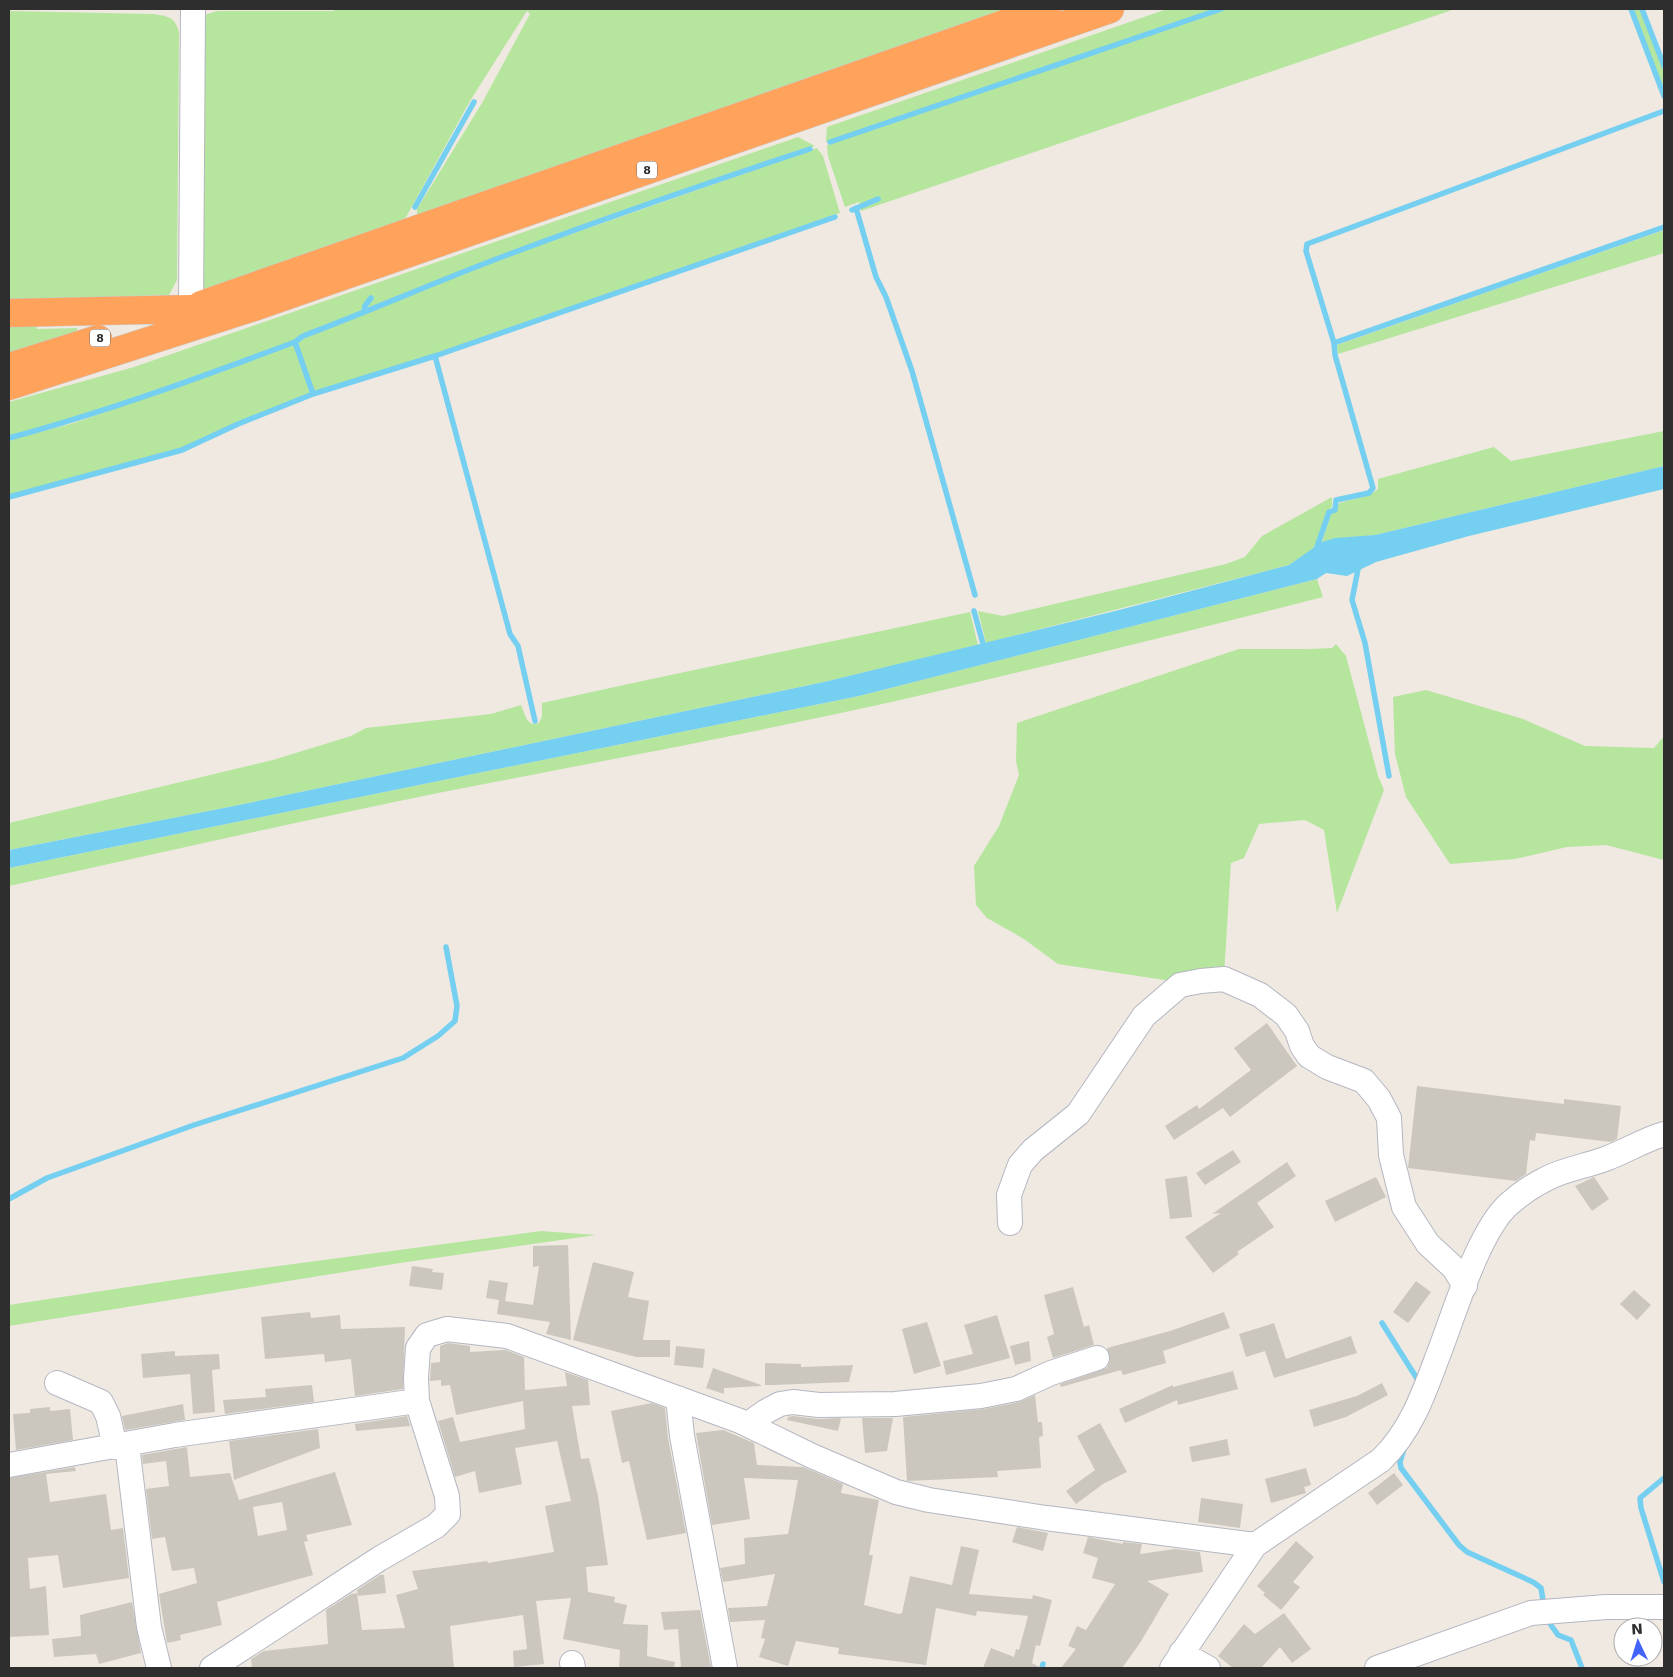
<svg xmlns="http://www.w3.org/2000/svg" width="1673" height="1677" font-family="'DejaVu Sans',sans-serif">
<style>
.green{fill:#b6e59e}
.water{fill:#75cff0}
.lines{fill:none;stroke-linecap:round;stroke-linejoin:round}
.stream{stroke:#75cff0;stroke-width:5.5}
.building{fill:#cbc7bf;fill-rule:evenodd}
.minor-casing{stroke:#b4b7c1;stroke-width:26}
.highway-casing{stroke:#c9c9c9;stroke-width:29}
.minor{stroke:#fff;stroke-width:24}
.highway{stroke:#ffa35c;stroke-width:28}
.labels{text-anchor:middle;stroke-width:4.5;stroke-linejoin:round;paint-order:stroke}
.shield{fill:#fff;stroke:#6d6d6d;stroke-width:1}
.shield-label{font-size:11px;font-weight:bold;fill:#2e2e2e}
</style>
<rect width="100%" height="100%" fill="#efe9e1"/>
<path class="green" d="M335,9H1009L417,215V209L482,103L530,14L527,11L470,101L404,221L206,290L199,291L200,26L205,15L217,11H334Z
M1167,9H1215L826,142L827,127Z
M1226,9H1455L861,211L859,202L845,207L828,156L827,145Z
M1633,9H1640L1664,71V89Z
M9,11L152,14C168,16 176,17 179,33L177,280L169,295L9,301Z
M798,137L815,146L711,180L559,234L367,309L374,297L371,295C367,300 364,308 360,311C342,327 313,326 295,341L73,419L9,436V402L134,367Z
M817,148L823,156L840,213L434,354L314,392L304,367L298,342L304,338L486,264Z
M1664,230V253L1338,354L1337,345Z
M36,325L37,329L77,328L78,333L10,353L9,327Z
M294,345L310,394L304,397L237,423L181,449L76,479L9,495V440L74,423Z
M1664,431V466L1375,535L1322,542L1331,514L1337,511L1339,503L1370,495L1378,489V479L1494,447L1511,461Z
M1332,497V507L1327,511L1323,530L1313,549L1289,565L986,643L978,611L1003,616L1226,564L1245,557L1262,536Z
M1317,579L1323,597C1181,633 1039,668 896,701C744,735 591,763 438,793C295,822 152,855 9,886V868L859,696Z
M970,612L978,645L824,682L234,806L9,850V823L273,760L351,736L366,728L491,714L521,705L527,720L532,724L539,723L542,716V703C684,671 827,643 970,612Z
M1336,644L1346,656L1378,776L1384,790L1337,913L1324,830L1305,820L1259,824L1244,858L1231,863L1224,976L1178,982L1058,964L1024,939L987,918L976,905L974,866L999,826L1019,775L1016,761L1017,723L1239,649H1310L1332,648Z
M1426,690L1523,719L1585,746L1654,748L1664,736V860L1606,845L1567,847L1515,859L1450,864L1406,797L1395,754L1393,697Z
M541,1231L596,1235L400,1263L9,1326V1305L188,1278Z"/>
<path class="water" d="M1664,466V489L1469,536L1376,562L1347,576L1326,573L1317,579L859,696L9,868V850L234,806L824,682L1119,610L1289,565L1322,542L1335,538L1375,535Z"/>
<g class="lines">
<path class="stream" d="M1631,9L1664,96
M1642,9L1664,66
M830,142L1221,9
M415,207L474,102
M856,208L876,277L886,297L912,371L975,595
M852,210L878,199
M364,311L365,306L371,298
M295,342L313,394
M1334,343L1664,227
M435,356L510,634L518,646L535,721
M9,438C106,412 201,377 295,342L303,336C364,313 424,287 486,263C593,222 701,185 810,149
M9,497L182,450L238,424L313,394L435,356L835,217
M1315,553L1329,512L1335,510L1336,500L1369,493L1373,488L1335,355L1334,343L1306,251L1307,244L1664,111
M1359,564L1352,600L1365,643L1389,776
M974,611L985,651
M9,1199L47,1178L194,1125L403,1058L438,1036L455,1021L457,1006L446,947
M1382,1323L1421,1385
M1404,1449L1400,1462L1401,1468L1459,1545L1467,1552L1533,1582L1541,1588L1544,1606
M1664,1478L1640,1498L1641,1508L1664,1582
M1546,1618L1558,1635L1571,1640L1582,1668
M1042,1668L1043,1664"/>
</g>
<path class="building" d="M1267,1023L1297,1066L1230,1117L1223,1108L1174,1140L1165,1126L1197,1105L1199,1109L1251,1070L1234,1048Z
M1417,1086L1564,1104V1099L1621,1106L1617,1139L1611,1142L1536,1133L1535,1141L1530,1140L1526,1174L1516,1181L1408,1168Z
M1233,1150L1241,1162L1205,1185L1196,1173Z
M1287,1162L1296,1176L1257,1203L1274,1227L1237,1252L1239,1254L1213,1273L1185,1237L1221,1213L1212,1214Z
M1187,1176L1192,1217L1170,1219L1165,1179Z
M1376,1177L1386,1197L1335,1222L1325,1201Z
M1594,1177L1609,1199L1592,1211L1575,1186Z
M568,1245L571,1340L546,1334L550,1322L497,1314L499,1300L486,1298L489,1280L508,1283L505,1301L533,1305L539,1266L533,1267V1246Z
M593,1262L634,1272L628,1297L649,1301L643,1340H670V1357H636L573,1340Z
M412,1266L433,1269L432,1272L444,1273L442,1290L409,1286Z
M1416,1281L1431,1292L1408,1323L1393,1312Z
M1073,1287L1084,1327L1089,1325L1094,1345L1053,1358L1047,1337L1054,1334L1044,1295Z
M1634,1290L1651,1305L1637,1320L1620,1304Z
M310,1312L311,1318L340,1315L341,1329L405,1327L403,1389L355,1396L351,1359L325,1362L324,1354L265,1359L261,1317Z
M1224,1312L1230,1328L1163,1351L1166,1363L1123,1375L1121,1370L1061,1387L1060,1384L1107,1368L1110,1360L1107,1348L1170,1331Z
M997,1315L1010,1358L946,1375L943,1361L973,1354L964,1325Z
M927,1322L941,1366L914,1374L902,1329Z
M1274,1323L1286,1359L1351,1336L1357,1353L1274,1378L1265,1351L1246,1357L1239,1334Z
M1029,1341L1031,1361L1015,1365L1010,1346Z
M448,1343L470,1346V1352L505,1350L524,1357L525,1390L567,1386L565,1372L588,1380L590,1405L572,1406L581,1459L589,1458L598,1496L608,1565L586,1567L588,1592L615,1597L614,1602L627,1605L623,1624L648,1625L647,1656L675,1662L674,1668H619L620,1650L563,1639L571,1598L536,1601L544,1664L514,1667L513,1651L527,1649L523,1615L450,1626L454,1668H252L251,1659L264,1651L328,1644L326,1610L351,1594L357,1593L362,1630L405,1628L396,1595L418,1589L412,1571L487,1561L488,1563L554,1552L545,1506L571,1501L557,1441L515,1448L522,1484L479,1493L475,1471L455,1477L438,1421L453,1417L460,1442L525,1429L523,1401L456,1415L450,1385L441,1386V1380L430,1381L431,1363L440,1362V1346Z
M676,1346L705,1349L703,1368L674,1365Z
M175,1351V1356L219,1354L220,1369L212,1370L215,1412L193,1414L190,1374L143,1378L141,1354Z
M765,1363L801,1364V1367L853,1365L849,1382L774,1385H765Z
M713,1368L761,1385V1386L724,1388V1394L706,1388Z
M1233,1371L1238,1389L1178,1405L1177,1400L1125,1423L1119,1409L1173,1385V1387Z
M1382,1383L1388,1395L1346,1417L1314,1427L1309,1410L1357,1396Z
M312,1385L314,1402L225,1414L223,1400L266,1397L265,1389Z
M1035,1395L1038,1422H1042L1043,1436L1039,1437L1041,1468L997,1471L998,1477L907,1481L903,1417L984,1409L1019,1402Z
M652,1403L665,1408L668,1438L686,1533L647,1540L629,1461L622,1463L611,1411Z
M183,1404L185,1420L125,1430L122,1416Z
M50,1407V1411L70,1409L73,1440L16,1450L13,1414L30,1413V1409Z
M407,1416L410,1426L356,1431L355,1424Z
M793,1416L818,1419L841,1418L838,1431L787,1420L788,1417Z
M862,1418H893L887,1451L865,1453Z
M1100,1423L1127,1472L1103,1484L1076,1504L1066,1491L1095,1470L1077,1436Z
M318,1429L320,1448L234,1480L229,1441Z
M723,1430L754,1443L757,1465L803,1467L843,1484L841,1493L879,1500L869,1555H873L864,1605L899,1614L902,1613L910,1576L952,1585L961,1546L979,1550L969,1594L1032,1599L1033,1595L1052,1600L1040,1646L1036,1645L1032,1663L1041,1668H983L991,1648L1014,1657L1016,1649L1019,1650L1028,1616L977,1611L976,1616L936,1608L926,1665L838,1654L839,1648L796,1641L788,1666L759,1657L765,1639L761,1638L765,1620L730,1622L728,1608L767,1606L775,1574L723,1582L720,1568L745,1564L744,1538L788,1534L798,1480L744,1478L750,1519L712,1525L696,1433Z
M1227,1439L1230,1455L1192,1462L1189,1447Z
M187,1447L190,1477L230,1473L239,1500L335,1472L352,1525L306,1535L308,1541L304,1542L313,1575L217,1602L222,1625L180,1635L181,1640L167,1643L159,1594L197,1583L194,1568L172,1571L165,1537L152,1539L146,1489L169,1486L166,1461L143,1464L142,1455ZM282,1502L287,1530L258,1536L253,1507Z
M75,1467L76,1471L46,1474L50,1502L106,1494L111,1530L123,1528L129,1578L63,1588L58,1555L28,1558L30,1589L46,1586L49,1635L9,1637V1478Z
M1306,1468L1311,1485L1304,1487L1306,1493L1271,1503L1265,1479Z
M1394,1473L1403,1485L1377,1505L1368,1493Z
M1201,1498L1243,1504L1240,1528L1198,1522Z
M1017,1527L1048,1533L1043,1551L1012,1542Z
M1088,1537L1123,1544V1542L1142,1544L1140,1554L1175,1549L1200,1552L1203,1572L1147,1581L1169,1594L1140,1643L1122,1668H1061L1076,1649L1068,1646L1077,1626L1086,1630L1115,1584L1092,1578L1098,1558L1083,1553Z
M1296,1541L1314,1557L1293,1582L1300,1587L1281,1610L1263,1595L1265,1593L1257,1586Z
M380,1575H384L386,1593L358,1596L357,1590Z
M132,1602L141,1653L99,1664L96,1654L54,1657L52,1639L81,1636L80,1615Z
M700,1610L711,1668H681L678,1629L664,1630L661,1612Z
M1284,1613L1311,1649L1292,1663L1280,1647L1261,1668H1233L1218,1656L1244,1624L1255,1634Z"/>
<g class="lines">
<g class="minor-casing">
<path id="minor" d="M191,309L193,9
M1010,1223L1009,1195L1020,1165L1033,1150L1078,1114L1144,1016L1180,985L1201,981L1224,979L1260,995L1286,1015L1297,1031L1302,1046L1309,1056L1327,1067L1364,1081L1379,1099L1389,1118L1391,1155L1404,1207L1428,1244L1454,1268L1465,1286
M57,1383L101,1402L108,1416L115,1447
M678,1398L682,1436L725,1668
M748,1424L765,1412L780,1404L793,1402L819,1405L895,1404L981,1396L1016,1389L1051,1373L1097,1358
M127,1445L149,1627L159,1668
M9,1465L175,1435L417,1401
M1181,1653L1208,1668
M572,1663L573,1668
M212,1668L379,1559L436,1526L448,1514L447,1496L417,1401L416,1378L418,1348L427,1335L447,1329L507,1336L740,1421L812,1456L896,1492L929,1500L1046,1518L1255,1545
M1172,1668L1255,1545L1381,1460C1410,1432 1423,1396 1437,1358C1453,1318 1478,1231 1509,1204C1519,1195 1532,1186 1544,1180C1563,1169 1584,1167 1605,1159C1625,1152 1643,1140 1664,1134
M1377,1668L1531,1613L1606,1607H1664"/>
</g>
<g class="highway-casing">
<path id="highway" d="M201,305L1047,9
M9,313L191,309
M9,367L98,339
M9,386L254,307L1110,9"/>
</g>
<use href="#minor" class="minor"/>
<use href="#highway" class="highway"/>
</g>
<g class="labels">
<g class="shield">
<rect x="637" y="161.5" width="20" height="17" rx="4"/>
<rect x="90" y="329.5" width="20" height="17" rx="4"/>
</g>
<g class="shield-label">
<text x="647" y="174">8</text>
<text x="100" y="342">8</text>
</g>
</g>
<rect width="1673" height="1677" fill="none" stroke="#2e2e2e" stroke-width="20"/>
<g transform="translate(1638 1642) rotate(356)"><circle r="24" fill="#ffffff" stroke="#ababab"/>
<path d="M0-4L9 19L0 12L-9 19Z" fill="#4264fb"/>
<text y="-8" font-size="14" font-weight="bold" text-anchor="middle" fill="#2e2e2e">N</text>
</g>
</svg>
